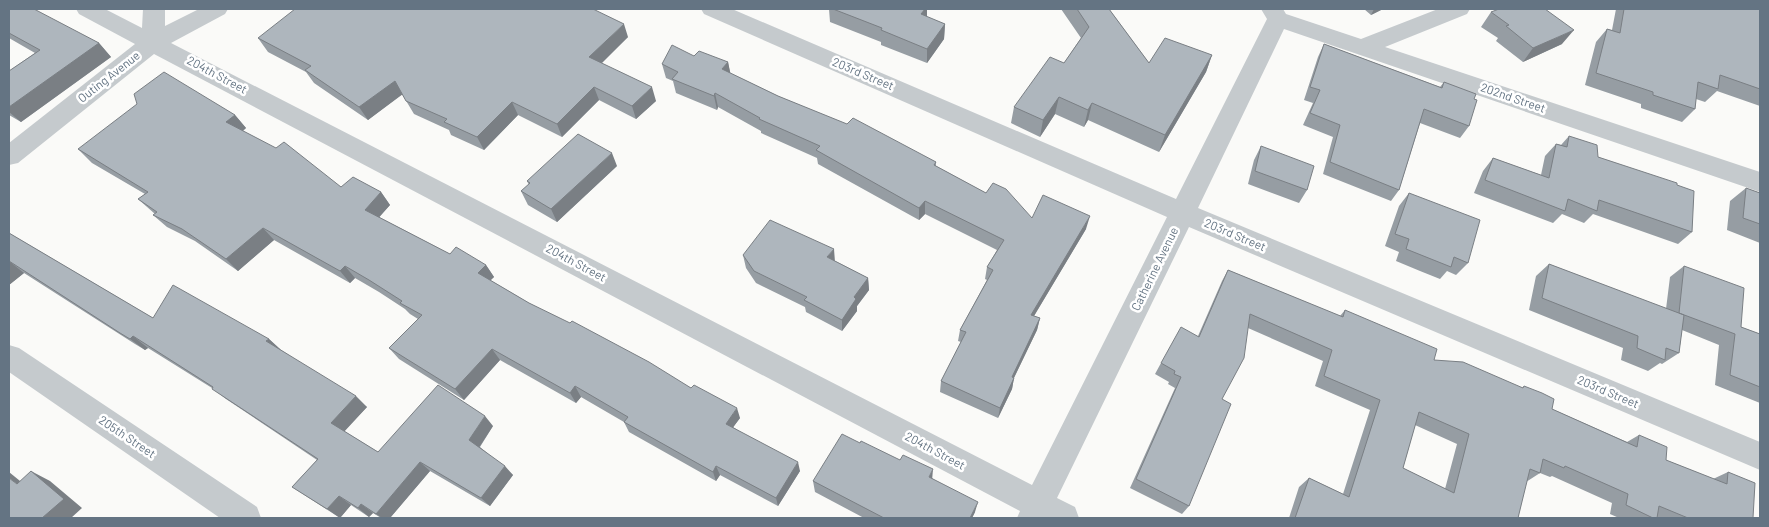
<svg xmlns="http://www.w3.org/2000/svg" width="1769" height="527" font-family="Barlow,sans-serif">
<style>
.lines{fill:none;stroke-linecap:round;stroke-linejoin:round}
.street{fill:#c5cacd;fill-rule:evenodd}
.wall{fill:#969da3;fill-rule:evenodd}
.shaded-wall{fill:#7a7f84}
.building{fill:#aeb6bd;stroke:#7a7f84;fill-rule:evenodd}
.labels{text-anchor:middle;stroke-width:5;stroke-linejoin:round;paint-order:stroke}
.street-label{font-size:12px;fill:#647483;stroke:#fff}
</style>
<rect width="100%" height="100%" fill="#fafaf8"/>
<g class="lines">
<path class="street" d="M76,9H105L142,28L143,9H165V26L199,9H228L225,14L171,43L1032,485L1167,217L704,14L701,9H732L1176,199L1267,19L1261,9H1283L1286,14L1361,39L1438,9H1470L1467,14L1385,47L1760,172V192L1284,29L1198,208L1760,442V470L1189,227L1057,498L1075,507L1079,518H1017L1020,511L154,54L18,163L9,165V143L135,44L79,14Z
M9,345L19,348L257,507L261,518H220L9,372Z"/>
</g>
<path class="wall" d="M9,9L99,43L111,57L21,122L9,115V71L35,53L9,38Z
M829,9H927V17L945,24L944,39L927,63L881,45V42L830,22Z
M1061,9H1109L1149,63L1212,55L1206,72L1159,152L1088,120L1084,127L1055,114L1040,137L1011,123L1014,107L1064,63L1081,38Z
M1364,9H1383L1371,15Z
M1616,9H1760V106L1717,91L1705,102L1696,99L1695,109L1682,122L1641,108V104L1585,85L1596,42L1607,29L1612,30Z
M1491,12L1562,44L1523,62L1496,41L1498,38L1481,27Z
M628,37L601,63L656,101L636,119L599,100L562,137L518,115L484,150L451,135L449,130L414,114L402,94L368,120L314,83L306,72L268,52L258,38Z
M1324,44L1440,87L1444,82L1474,99L1469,126L1460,138L1420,123L1399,190L1391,201L1323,174L1333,137L1303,125L1313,103L1304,100L1318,57Z
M694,56L728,62L730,73L778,96L936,162V166L1032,218L1086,229L1034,316L1040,318L1037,330L1014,378L1012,389L998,418L940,392L941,381L961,342L958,341L960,330L987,280L985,279L987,267L997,250L925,214L919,220L818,164L817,158L761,133V131L718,107L717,110L676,93L673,81L666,78L662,64Z
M235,115L246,128L243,131L341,187L381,192L390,205L379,217L450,254L486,265L494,277L490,280L529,303L691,388L740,418L733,427L800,471L778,506L720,475L716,481L629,432L624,422L581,397L576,403L500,360L464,400L399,359L389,348L418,319L410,314L405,309L379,292L355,278L350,283L274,240L238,271L195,241L167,227L153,215L155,214L138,199L145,194L92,163L78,149Z
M1569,136L1598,157L1677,185L1692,232L1678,244L1593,214L1584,223L1562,214L1553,223L1474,193L1483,171L1493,158L1541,175L1545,156L1556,144L1561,145Z
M1261,146L1307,190L1299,203L1248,184L1254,160Z
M617,166L557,222L528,205L521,191L529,185L527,181Z
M1746,188L1760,193V243L1727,230L1730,201Z
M1409,193L1468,263L1456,275L1447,271L1440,279L1420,271L1396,261L1399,252L1385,246L1399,206Z
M9,233L153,318L269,339L281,350L367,407L344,431L378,452L493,426L480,447L513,475L490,506L430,471L390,518H381L373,513L369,517L351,505L340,518L292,487L317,460L226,399L212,388L148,348L145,350L135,344L24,273L9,285Z
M743,255L835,261L868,278L869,290L857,306V311L842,331L806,312L805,307L756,283L746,268Z
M1549,264L1666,309L1670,277L1684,266L1741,327L1760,334V403L1715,385L1719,345L1682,330L1679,353L1662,364L1660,363L1648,371L1621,360L1623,348L1529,310L1536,276Z
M1228,270L1340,316L1345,310L1434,360L1522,388L1524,386L1552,409L1627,442L1639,435L1666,460L1713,479L1728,472L1753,518H1619L1610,514L1612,503L1552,476L1550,477L1540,473L1526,482L1518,518H1289L1299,487L1309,478L1343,494L1370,410L1315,386L1323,361L1248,328L1222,399L1189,506L1182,514L1130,488L1175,388L1168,384L1169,382L1155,374L1161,363L1198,336L1222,281ZM1415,425L1457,444L1445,489L1403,468Z
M932,478L975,512L972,518H864L815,492L813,481Z"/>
<path class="shaded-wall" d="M925,9H927V19L921,14Z
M1374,9H1383L1371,15Z
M624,24L628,37L594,71L589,57Z
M945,24L944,39L927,63V49Z
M1574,30L1562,44L1523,62L1533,48Z
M99,43L111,57L21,122L9,112V107Z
M1212,55L1206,72L1159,152L1165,135Z
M728,62L731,76L722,69Z
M395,81L403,94L368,120L359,107Z
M594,87L599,100L562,137L557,124Z
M652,87L656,101L636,119L632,106Z
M715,93L718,107L717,110L714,96Z
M1059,97L1055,114L1040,137L1043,120Z
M512,102L518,115L484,150L477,137Z
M1092,103L1088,120L1084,127L1088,110Z
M235,115L246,128L237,135L226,122Z
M612,153L617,166L557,222L551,209Z
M381,192L390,205L375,222L365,210Z
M925,201V214L919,220V208Z
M1090,216L1086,229L1028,326L1031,315Z
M263,228L274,240L238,271L226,259Z
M834,249L835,262L827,257Z
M9,261L24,273L9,285Z
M486,265L494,277L486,285L478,273Z
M345,266L355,278L350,283L340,271Z
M868,278L869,290L857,306V311L842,331V320L854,297Z
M1040,318L1037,330L1009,388L1012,377Z
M133,336L148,348L145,350L130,339Z
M269,339L281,350L266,341Z
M492,349L500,360L464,400L455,389Z
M1014,378L1012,389L998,418L1000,408Z
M575,386L581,397L576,403L570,393Z
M356,396L367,407L343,433L331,423Z
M737,408L740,418L729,433L726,424Z
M485,416L493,426L478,449L469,440Z
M420,462L430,471L390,518H382L376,514Z
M798,462L800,471L778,506L776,498Z
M505,466L513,475L490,506L481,498Z
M716,466L720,475L716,481L713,472Z
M933,469L932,481L929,477Z
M31,471L50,481L82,508L71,518H42Z
M9,472L36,494L17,484L9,478Z
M339,496L351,505L340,518L327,509Z
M978,502L975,512L972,518H970Z
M361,504L373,513L369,517L358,508Z"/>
<path class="building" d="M9,9H34L99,43L9,107V71L40,50L9,33Z
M295,9H593L624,24L589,57L652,87L632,106L594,87L557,124L512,102L477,137L444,122L447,119L406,101L395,81L359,107L305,70L311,66L258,38Z
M833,9H925L921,14L945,24L927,49L881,30L882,28Z
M1077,9H1109L1149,63L1165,38L1212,55L1165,135L1092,103L1088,110L1059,97L1043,120L1014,107L1050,57L1064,63L1089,27Z
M1499,9H1545L1574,30L1533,48L1506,26L1509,25L1491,12Z
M1624,9H1760V89L1720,75L1718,89L1698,82L1695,109L1653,95V92L1596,73L1607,29L1620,33Z
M1324,44L1442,88L1444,82L1476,94L1474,99L1477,100L1469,126L1424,109L1399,190L1330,162L1340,125L1310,113L1320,90L1310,87Z
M672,45L694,56L699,51L728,62L722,69L778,96L847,124L853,118L936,162L934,165L986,193L993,183L1006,189L1032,218L1043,195L1090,216L1031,315L1040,318L1012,377L1014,378L1000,408L941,381L966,332L960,330L993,270L987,267L1004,240L925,201L919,208L816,150L820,146L759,119L760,118L715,93L714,96L672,79L678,72L662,64Z
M164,72L235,115L226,122L276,148L284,142L341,187L353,177L381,192L365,210L450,254L456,247L486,265L478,273L529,303L570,323L572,321L649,362L691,388L694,385L737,408L726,424L798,462L776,498L716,466L713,472L624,422L628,417L575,386L570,393L492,349L455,389L389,348L422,315L400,303L402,301L369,280L345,266L340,271L263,228L226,259L182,229L153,215L157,212L138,199L148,192L78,149L137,104L134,94Z
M578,134L612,153L551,209L521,191L530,183L527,181Z
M1569,136L1597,145L1598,157L1677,183V185L1694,191L1692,232L1599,200L1597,211L1568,199L1565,211L1485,180L1493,158L1549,178L1556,144L1567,147Z
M1261,146L1314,166L1307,190L1255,171Z
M1746,188L1760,193V224L1743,218Z
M1409,193L1480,220L1468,263L1454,257L1451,267L1406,249L1409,239L1395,234Z
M770,220L834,249L827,257L868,278L854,297L856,299L842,320L804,300L807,297L754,271L743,255Z
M9,233L153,318L173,285L269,339L266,341L356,396L331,423L378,452L438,385L485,416L469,440L505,466L481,498L420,462L376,514L361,504L358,508L339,496L327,509L292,487L318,459L212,389L213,387L133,336L130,339L120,333L9,261Z
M1549,264L1684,315L1679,353L1666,348L1665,360L1637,348L1638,336L1542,298Z
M1684,266L1744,288L1741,327L1760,334V387L1730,375L1735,334L1679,313Z
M1228,270L1343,317L1345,310L1437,349L1434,360L1463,362L1523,388L1524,386L1542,393L1554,399L1552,409L1637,447L1639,435L1667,447L1666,460L1727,484L1728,472L1755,483L1753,518H1688L1659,506L1657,518H1653L1626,505L1628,494L1565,466L1564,468L1543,459L1540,473L1530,469L1518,518H1295L1309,478L1349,497L1380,400L1324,376L1332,350L1250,314L1244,358L1222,399L1231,404L1189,506L1136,479L1181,377L1174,374L1175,371L1161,363L1181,327L1199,337ZM1419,412L1469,434L1454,493L1403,468Z
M842,434L860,443L861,441L900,460L903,455L933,469L929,477L978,502L970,518H884L813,481Z
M31,471L64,499L42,518H9V478L17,484Z"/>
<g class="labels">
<g class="street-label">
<text transform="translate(863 74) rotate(23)" y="4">203rd Street</text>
<text transform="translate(217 75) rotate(28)" y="4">204th Street</text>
<text transform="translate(109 77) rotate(-38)" y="4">Outing Avenue</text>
<text transform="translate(1513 98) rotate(19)" y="4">202nd Street</text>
<text transform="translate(1235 235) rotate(23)" y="4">203rd Street</text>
<text transform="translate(576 263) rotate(28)" y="4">204th Street</text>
<text transform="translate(1155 269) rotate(-64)" y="4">Catherine Avenue</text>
<text transform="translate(1608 392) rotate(23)" y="4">203rd Street</text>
<text transform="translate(127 437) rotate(34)" y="4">205th Street</text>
<text transform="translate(935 451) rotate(28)" y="4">204th Street</text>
</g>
</g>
<rect width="1769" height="527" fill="none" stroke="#647483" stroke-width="20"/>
</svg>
